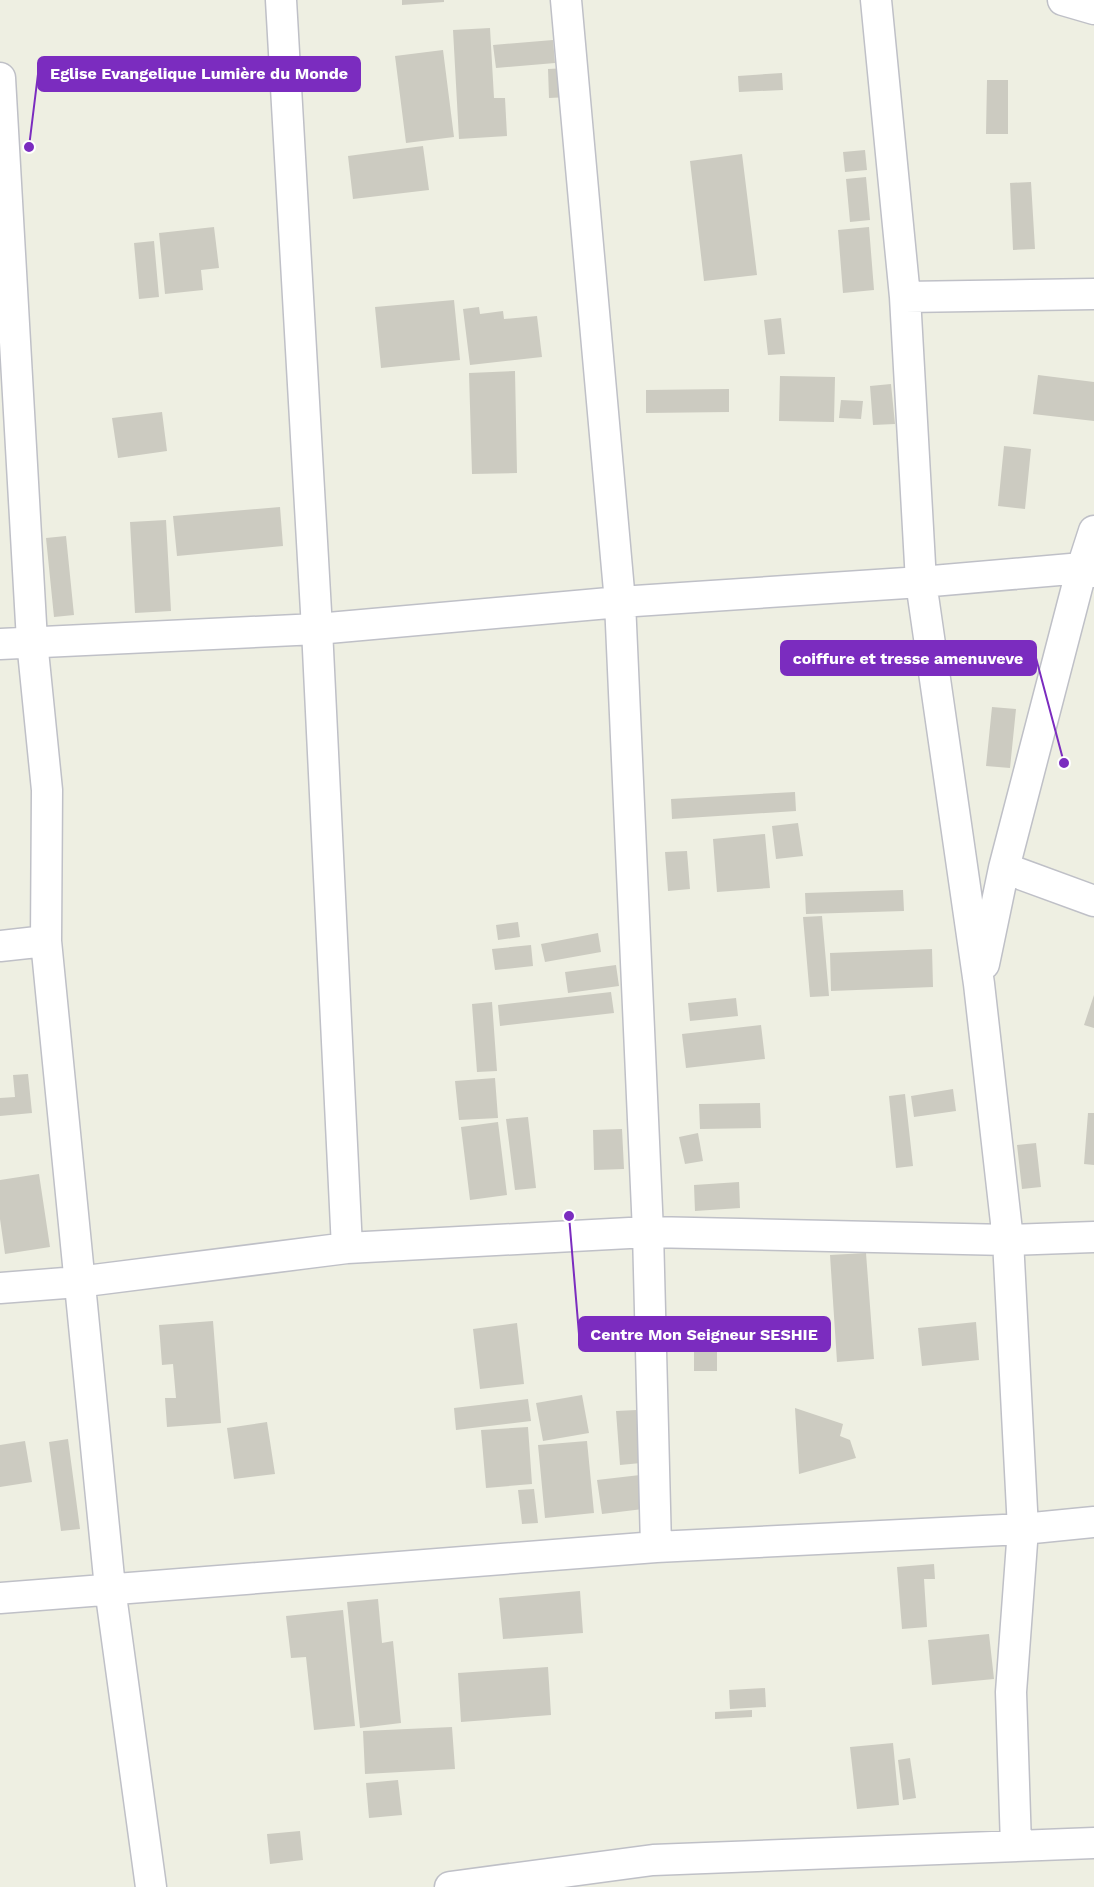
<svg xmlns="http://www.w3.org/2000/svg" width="1094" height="1887" font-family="'Work Sans',sans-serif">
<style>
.building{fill:#cccbc1}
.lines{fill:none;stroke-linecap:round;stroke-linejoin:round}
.minor-casing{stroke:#bfc0c7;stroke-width:33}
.minor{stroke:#fff;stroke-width:30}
.leader{fill:none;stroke:#7b2cbf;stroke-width:2}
.callout-dot{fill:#7b2cbf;stroke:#fff;stroke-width:2}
.callout{fill:#7b2cbf;stroke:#7b2cbf;stroke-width:2}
.callout-label{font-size:16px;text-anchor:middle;font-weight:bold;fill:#fff}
</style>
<rect width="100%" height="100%" fill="#eeefe2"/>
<path class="building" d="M402,0H444V2L402,5Z
M490,28L494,98H505L507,136L459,139L453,30Z
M553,40L555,63L496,68L493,45Z
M443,50L454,137L406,143L395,56Z
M567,68L569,97L549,98L548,69Z
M782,73L783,90L739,92L738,76Z
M987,80H1008V134H986Z
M423,146L429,190L353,199L348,156Z
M865,150L867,170L845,172L843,152Z
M742,154L757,275L704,281L690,161Z
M866,177L870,220L850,222L846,179Z
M1031,182L1035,249L1013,250L1010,183Z
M214,227L219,268L201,270L203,290L165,294L159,233Z
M869,227L874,290L843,293L838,230Z
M154,241L159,297L139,299L134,243Z
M454,300L460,360L381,368L375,307Z
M479,307L480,314L503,311L504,319L537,316L542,357L470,365L463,309Z
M781,318L785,354L768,355L764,320Z
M515,371L517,473L472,474L469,373Z
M1038,375L1094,382V421L1033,414Z
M780,376L835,377L834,422L779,421Z
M891,384L895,424L873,425L870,386Z
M729,389V412L646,413V390Z
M841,400L863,401L861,419L839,418Z
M162,412L167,451L118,458L112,418Z
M1004,446L1031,449L1025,509L998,506Z
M280,507L283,546L177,556L173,516Z
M166,520L171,611L135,613L130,522Z
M66,536L74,615L54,617L46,538Z
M992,707L1016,709L1010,768L986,766Z
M795,792L796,811L672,819L671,799Z
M798,823L803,856L776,859L772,826Z
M765,834L770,888L717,892L713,839Z
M687,851L690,889L668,891L665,852Z
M903,890L904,911L806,914L805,893Z
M822,916L829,996L810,997L803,917Z
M518,922L520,937L498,940L496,925Z
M598,933L601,952L545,962L541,944Z
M531,945L533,966L495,970L492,949Z
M932,949L933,987L831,991L830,953Z
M616,965L619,986L568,993L565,972Z
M611,992L614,1013L500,1026L498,1005Z
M1094,995V1028L1084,1025Z
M736,998L738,1016L690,1021L688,1003Z
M492,1002L497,1071L477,1072L472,1004Z
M761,1025L765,1059L686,1068L682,1034Z
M28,1074L32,1113L0,1116V1098L15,1097L13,1075Z
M495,1078L498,1118L459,1120L455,1081Z
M953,1089L956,1111L914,1117L911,1096Z
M905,1094L913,1166L896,1168L889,1096Z
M760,1103L761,1128L700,1129L699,1104Z
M1088,1113H1094V1165L1084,1164Z
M528,1117L536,1188L515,1190L506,1119Z
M498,1122L507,1195L470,1200L461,1127Z
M622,1129L624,1169L594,1170L593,1130Z
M698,1133L703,1161L685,1164L679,1137Z
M1036,1143L1041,1187L1022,1189L1017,1145Z
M39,1174L50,1247L5,1254L0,1219V1180Z
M739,1182L740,1208L695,1211L694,1185Z
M866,1253L874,1359L837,1362L830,1255Z
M213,1321L221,1423L167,1427L165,1398H176L173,1364L162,1365L159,1325Z
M976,1322L979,1360L922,1366L918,1328Z
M517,1323L524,1384L480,1389L473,1329Z
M717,1331V1371H694V1332Z
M582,1395L589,1433L543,1441L536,1403Z
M528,1399L531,1421L456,1430L454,1408Z
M795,1408L843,1424L840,1436L850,1440L856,1458L799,1474Z
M637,1410L641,1463L620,1465L616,1411Z
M267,1422L275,1474L234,1479L227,1428Z
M528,1427L532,1484L486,1488L481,1430Z
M68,1439L80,1529L61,1531L49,1442Z
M25,1441L32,1482L0,1487V1445Z
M587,1441L594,1513L545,1518L538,1445Z
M640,1475L643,1509L602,1514L597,1480Z
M534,1489L538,1523L522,1524L518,1490Z
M934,1564L935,1579H924L927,1627L902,1629L897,1567Z
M580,1591L583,1633L503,1639L499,1598Z
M378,1599L382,1643L393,1641L401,1723L360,1728L347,1602Z
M343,1610L355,1726L314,1730L306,1657L291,1658L286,1616Z
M989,1634L994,1679L932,1685L928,1640Z
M548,1667L551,1715L461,1722L458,1673Z
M765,1688L766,1707L730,1709L729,1690Z
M752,1710V1717L715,1719V1712Z
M452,1727L455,1769L365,1774L363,1731Z
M893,1743L899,1805L857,1809L850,1747Z
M910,1758L916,1798L903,1800L898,1760Z
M398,1780L402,1815L369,1818L366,1783Z
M300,1831L303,1860L270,1864L267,1834Z"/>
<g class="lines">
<g class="minor-casing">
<path id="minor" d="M281,0L317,629L347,1248
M566,0L620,602L648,1232L656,1547
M876,0L905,297L921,582L979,984L1008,1240L1023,1529L1011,1692L1016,1846
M1063,0L1094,9
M0,78L32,641L47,790L46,941L110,1588L151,1887
M905,297L1094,294
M0,644L317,629L620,602L921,582L1082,568L1094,572
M1004,868L1094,901
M0,946L46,941
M984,964L1004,868L1082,568L1094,531
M0,1288L78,1282L347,1248L648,1232L1008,1240L1094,1237
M0,1598L656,1547L1023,1529L1094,1522
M450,1887L653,1860L1094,1843"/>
</g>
<use href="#minor" class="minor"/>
</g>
<path class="leader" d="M29 147L38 74M1064 763L1036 658M569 1216L579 1334"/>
<g class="callout-dot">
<circle cx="29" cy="147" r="6"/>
<circle cx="1064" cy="763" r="6"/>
<circle cx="569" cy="1216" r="6"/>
</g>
<g class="callout">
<rect x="38" y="57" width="322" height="34" rx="6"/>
<rect x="781" y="641" width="255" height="34" rx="6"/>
<rect x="579" y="1317" width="251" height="34" rx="6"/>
</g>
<g class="callout-label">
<text x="199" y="79">Eglise Evangelique Lumière du Monde</text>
<text x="908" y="664">coiffure et tresse amenuveve</text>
<text x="704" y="1340">Centre Mon Seigneur SESHIE</text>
</g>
</svg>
